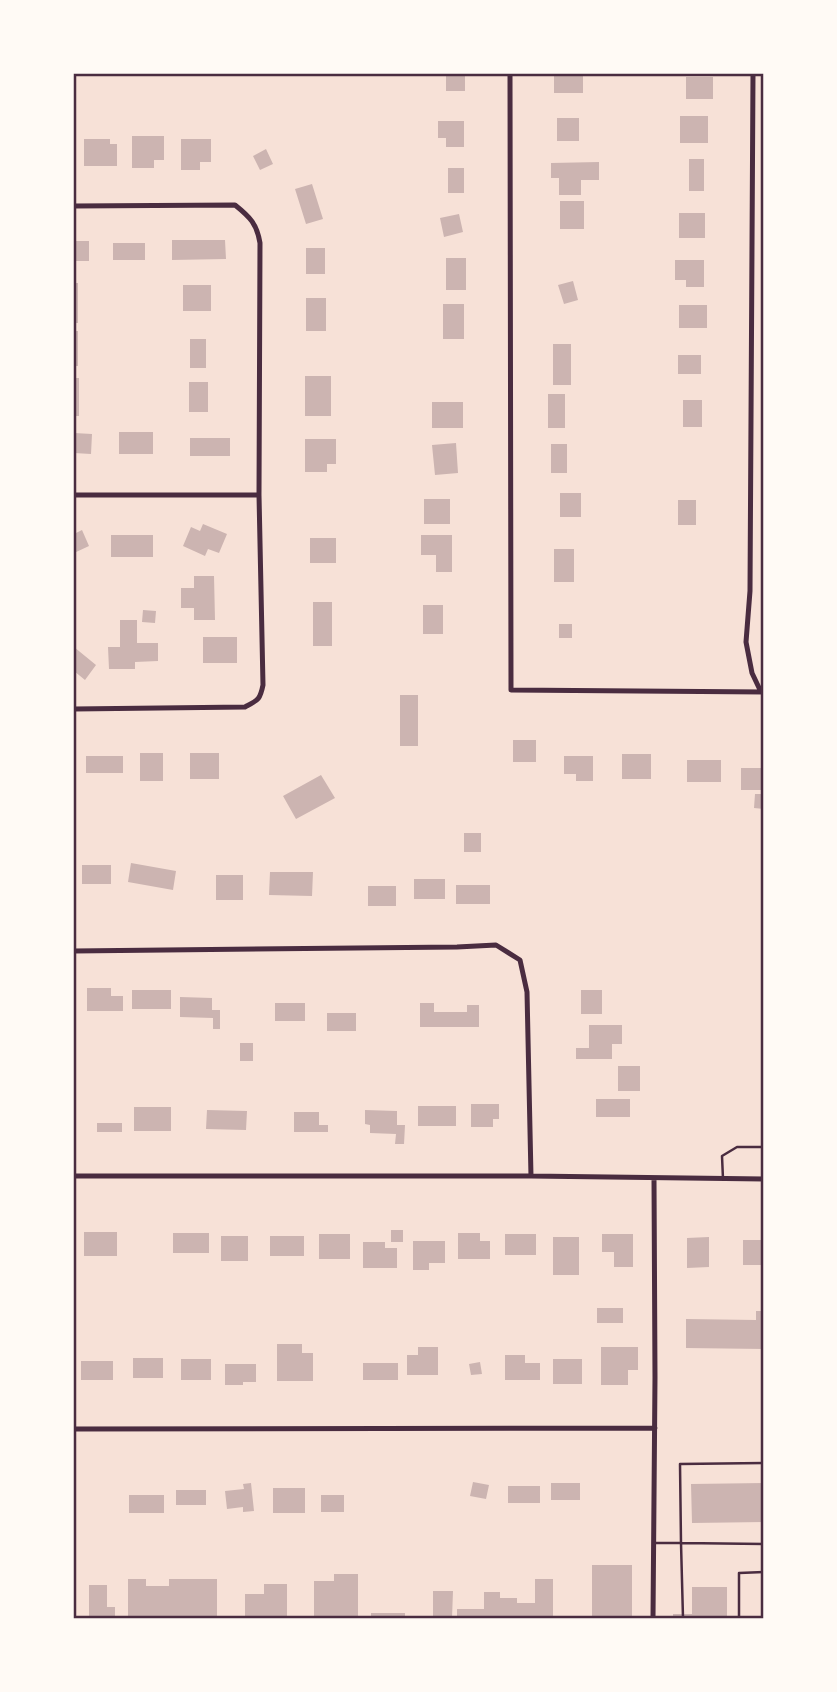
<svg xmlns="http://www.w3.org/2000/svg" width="837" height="1692" font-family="Lora,serif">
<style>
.building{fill:#ccb4b1}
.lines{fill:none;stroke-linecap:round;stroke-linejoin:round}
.service{stroke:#4a2c40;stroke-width:2.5}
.minor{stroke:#4a2c40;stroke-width:5}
.neatline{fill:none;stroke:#4a2c40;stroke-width:2.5}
</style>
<rect width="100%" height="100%" fill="#f7e1d7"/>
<path class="building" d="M446,74H465V91H446Z
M554,74H583V93H554Z
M686,77H713V99H686Z
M680,116H708V143H680Z
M557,118H579V141H557Z
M438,121H464V147H446V138H438Z
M132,136H164V160H154V168H132Z
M84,139H110V144H117V166H84Z
M181,139H211V162H200V170H181Z
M266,149L273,164L260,170L253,156Z
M689,159H704V191H689Z
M599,162V180H581V195H559V178H551V163Z
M448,168H464V193H448Z
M312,184L323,219L306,224L295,189Z
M560,201H584V229H560Z
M679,213H705V238H679Z
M459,214L463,232L444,237L440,218Z
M172,240H225L226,259L172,260Z
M74,241H89V261H74Z
M113,243H145V260H113Z
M306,248H325V274H306Z
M446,258H466V290H446Z
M675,260H704V287H686V280H675Z
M573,281L578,300L564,304L558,285Z
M74,283H78V323H74Z
M183,285H211V311H183Z
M306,298H326V331H306Z
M443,304H464V339H443Z
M679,305H707V328H679Z
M74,331H78V366H74Z
M190,339H206V368H190Z
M553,344H571V385H553Z
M678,355H701V374H678Z
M305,376H331V416H305Z
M74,378H79V416H74Z
M189,382H208V412H189Z
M548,394H565V428H548Z
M683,400H702V427H683Z
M432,402H463V428H432Z
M119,432H153V454H119Z
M74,433L92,434L91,454L74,453Z
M190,438H230V456H190Z
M305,439H336V464H327V472H305Z
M456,443L458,473L435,475L432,445Z
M551,444H567V473H551Z
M560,493H581V517H560Z
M424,499H450V524H424Z
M678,500H696V525H678Z
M203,524L227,534L219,553L208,549L205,556L183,546L191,527L200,531Z
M82,530L89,546L74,553V534Z
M111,535H153V557H111Z
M421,535H452V572H436V555H421Z
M310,538H336V563H310Z
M554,549H574V582H554Z
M194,576H214L215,620H194V608H181V588H194Z
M313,602H332V646H313Z
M423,605H443V634H423Z
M143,610L156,611L155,623L142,622Z
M120,620H137V643H158V661L135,662V669H109L108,647H120Z
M559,624H572V638H559Z
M203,637H237V663H203Z
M74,647L96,665L85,680L74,671Z
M400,695H418V746H400Z
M513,740H536V762H513Z
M140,753H163V781H140Z
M190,753H219V779H190Z
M622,754H651V779H622Z
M86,756H123V773H86Z
M564,756H593V781H576V774H564Z
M687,760H721V782H687Z
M741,768H764V790H741Z
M321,775L335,798L296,819L283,796Z
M755,794H764V809L754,808Z
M464,833H481V852H464Z
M131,863L176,871L173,890L128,882Z
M82,865H111V884H82Z
M270,872H313L312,896L269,895Z
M216,875H243V900H216Z
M414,879H445V899H414Z
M456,885H490V904H456Z
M368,886H396V906H368Z
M87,988H111V996H123V1011H87Z
M132,990H171V1009H132Z
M581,990H602V1014H581Z
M180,997L212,998V1010H220V1029H213V1018L180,1017Z
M275,1003H305V1021H275Z
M420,1003H434V1012H467V1005H479V1027H420Z
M327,1013H356V1031H327Z
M589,1025H622V1044H612V1059H576V1048H589Z
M240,1043H253V1061H240Z
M618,1066H640V1091H618Z
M596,1099H630V1117H596Z
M471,1104H499V1119H493V1127H471Z
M418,1106H456V1126H418Z
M134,1107H171V1131H134Z
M207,1110L247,1111L246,1130L206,1129Z
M365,1110L397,1111V1125H405L404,1144H395L396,1134L370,1133V1125L365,1124Z
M294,1112H319V1125H328V1132H294Z
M97,1123H122V1132H97Z
M391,1230H403V1242H391Z
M84,1232H117V1256H84Z
M173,1233H209V1253H173Z
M458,1233H480V1241H490V1259H458Z
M319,1234H350V1259H319Z
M505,1234H536V1255H505Z
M602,1234H633V1267H614V1252H602Z
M221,1236H248V1261H221Z
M270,1236H304V1256H270Z
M553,1237H579V1275H553Z
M709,1237V1267L687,1268V1238Z
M743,1240H764V1265H743Z
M413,1241H445V1263H429V1270H413Z
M363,1242H385V1248H397V1268H363Z
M597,1308H623V1323H597Z
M756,1311H764V1349L686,1348V1319L756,1320Z
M277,1344H302V1353H313V1381H277Z
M418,1347H438V1375H407V1355H418Z
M601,1347H638V1370H628V1385H601Z
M505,1355H525V1363H540V1380H505Z
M133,1358H163V1378H133Z
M181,1359H211V1380H181Z
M553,1359H582V1384H553Z
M81,1361H113V1380H81Z
M480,1362L482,1374L471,1375L469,1364Z
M363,1363H398V1380H363Z
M225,1364H256V1382H243V1385H225Z
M473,1482L489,1485L486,1499L470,1496Z
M251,1483L254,1511L243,1512V1507L227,1509L225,1491L244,1489L243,1484Z
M551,1483H580V1500H551Z
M764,1483V1522L692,1523L691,1484Z
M508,1486H540V1503H508Z
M273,1488H305V1513H273Z
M176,1490H206V1505H176Z
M129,1495H164V1513H129Z
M321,1495H344V1512H321Z
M592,1565H632V1618H592Z
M334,1574H358V1618H314V1581H334Z
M128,1579H146V1586H169V1579H217V1618H128Z
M535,1579H553V1618H457V1609H484V1592H500V1598H517V1603H535Z
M264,1584H287V1618H245V1594H264Z
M89,1585H107V1607H115V1618H89Z
M692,1587H727V1618H673V1614H692Z
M433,1591H453L452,1618H433Z
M371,1613H405V1618H371Z"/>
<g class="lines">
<path class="service" d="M723,1179L722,1156L737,1147H764
M764,1463L680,1464L681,1543L764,1544
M654,1543H681L683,1618
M739,1618V1573L764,1572"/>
<path class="minor" d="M510,74L511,690L764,692
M753,74L750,591L746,642L752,673L761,692
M74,206L235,205C250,217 257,224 260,243L259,495L263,685C260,700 258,700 245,707L74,709
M74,495H259
M74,951L457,947L496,945L520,960L527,992L531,1176
M74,1176H531L764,1179
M74,1429L655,1428
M653,1618L655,1377L654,1179"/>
</g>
<rect width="837" height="1692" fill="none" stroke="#fffaf5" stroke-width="150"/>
<rect x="75" y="75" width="687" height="1542" class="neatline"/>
</svg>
